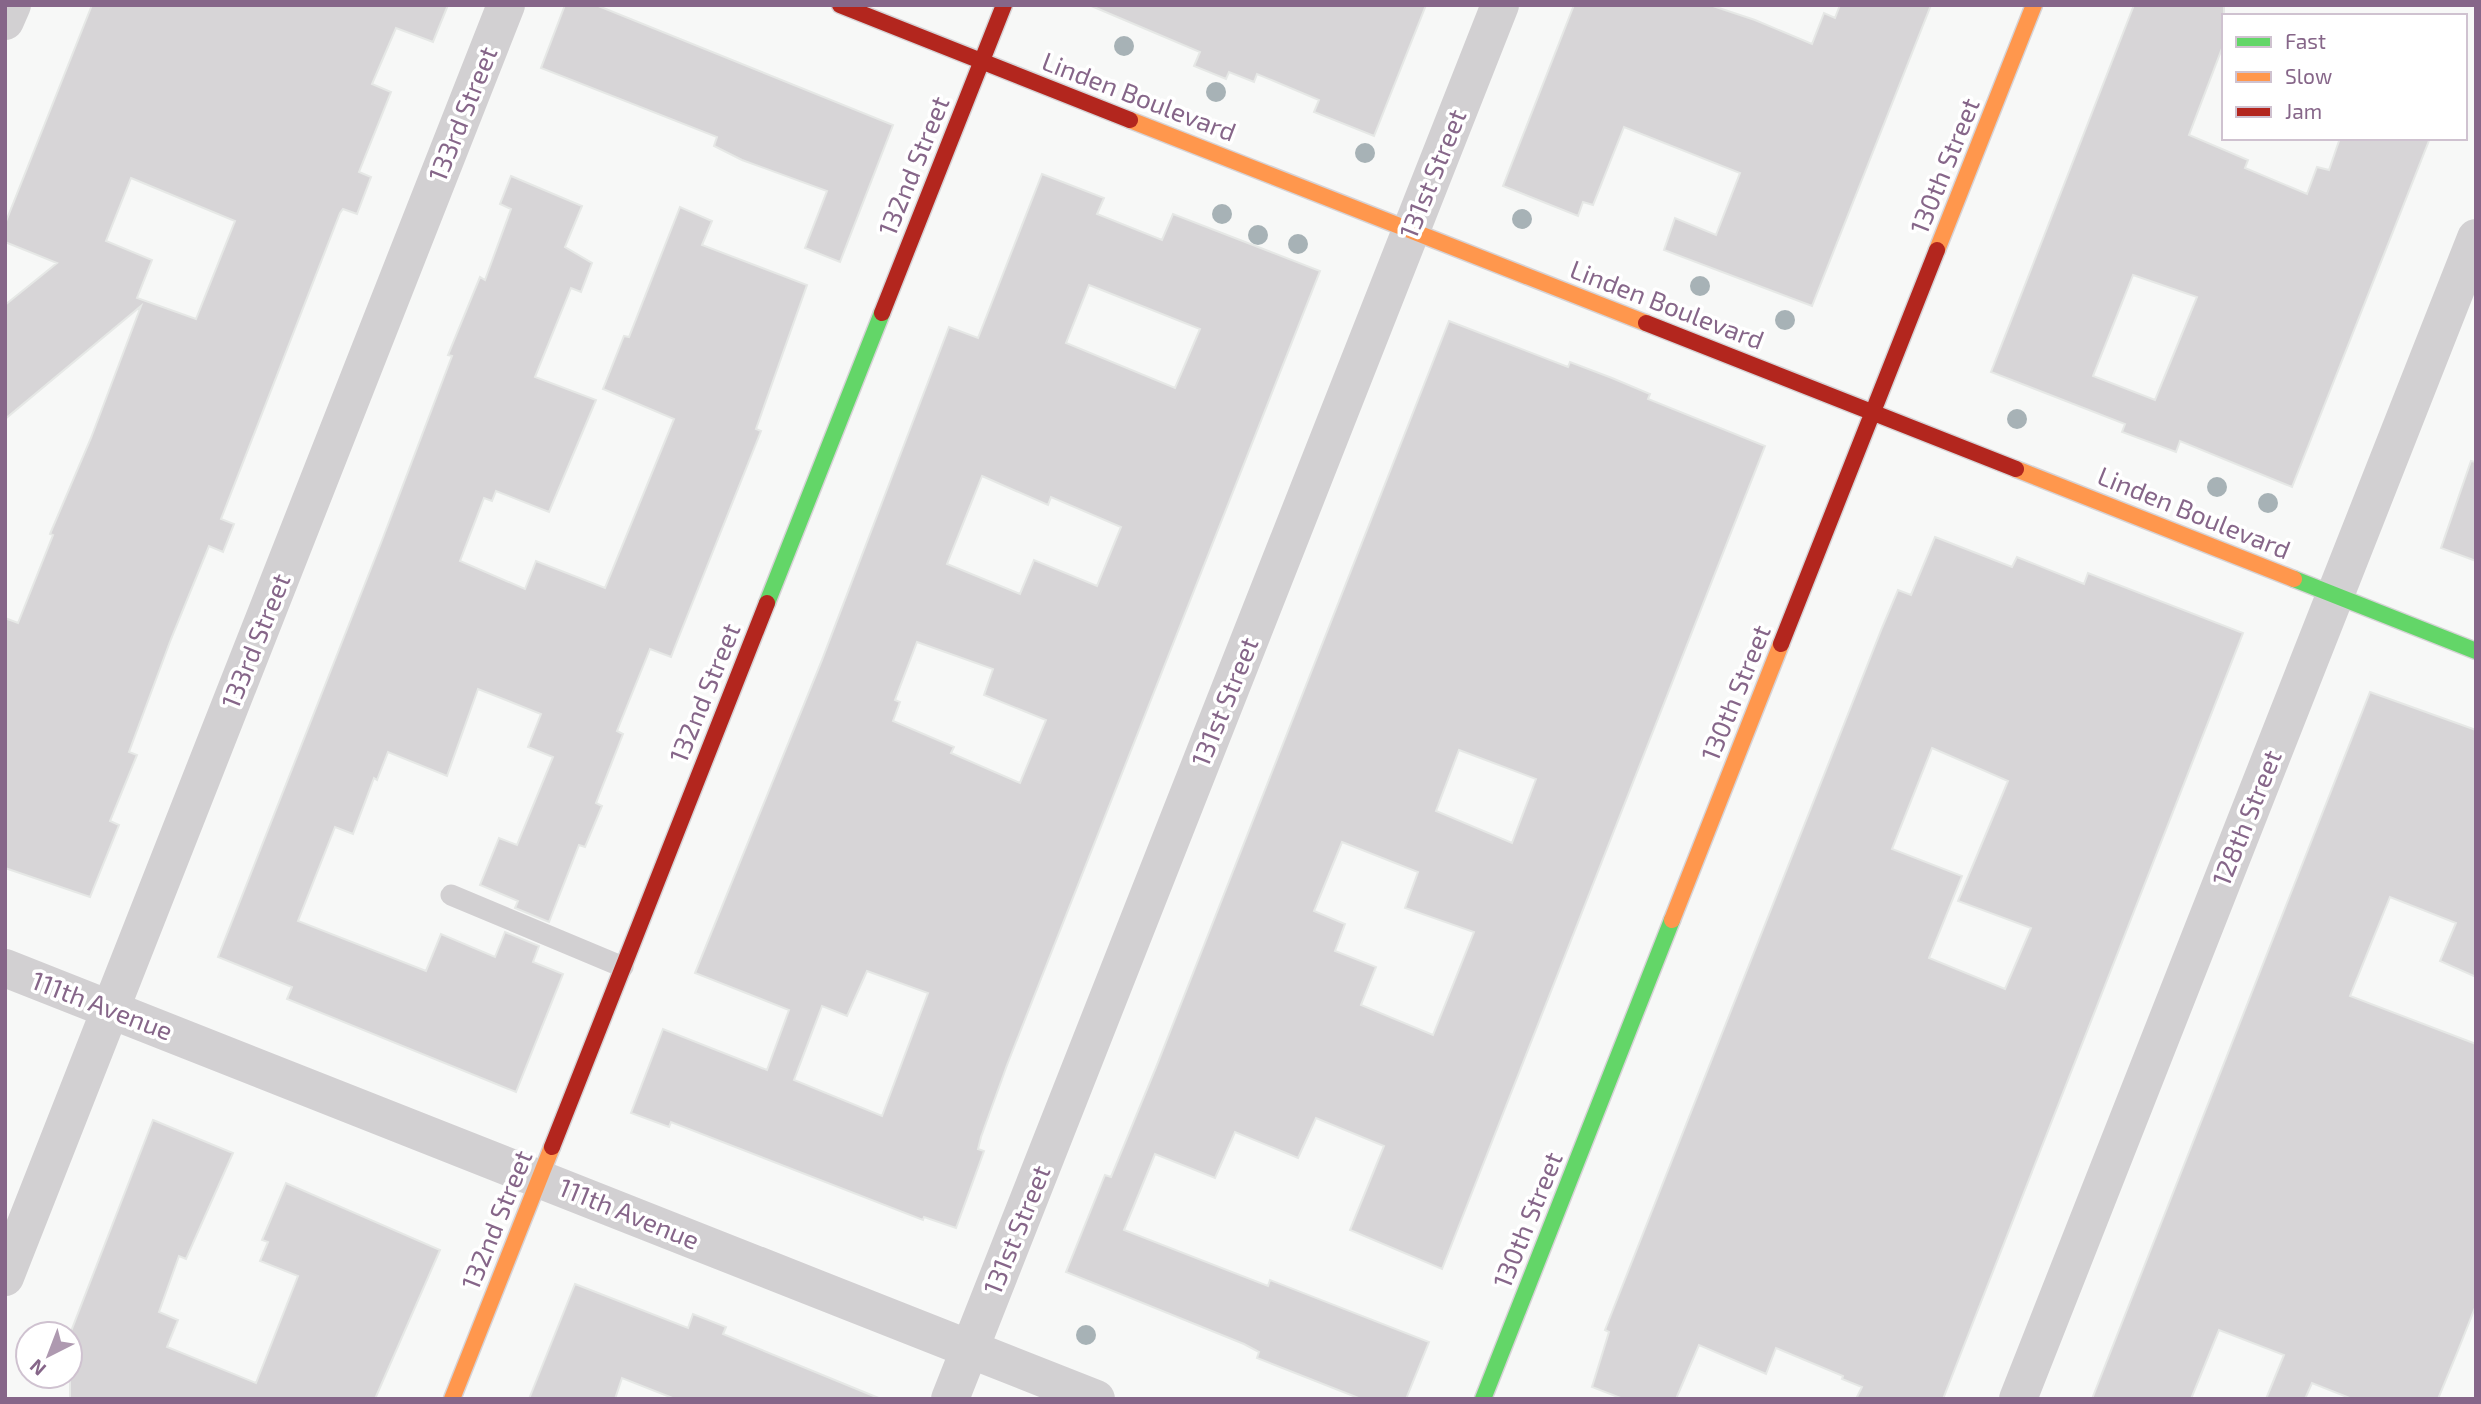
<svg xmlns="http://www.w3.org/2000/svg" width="2481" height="1404" font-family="'Exo 2',sans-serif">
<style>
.building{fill:#d7d5d7;stroke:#e6e8e6;stroke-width:2;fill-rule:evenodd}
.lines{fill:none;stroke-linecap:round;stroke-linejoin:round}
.fast-casing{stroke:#d6d3d6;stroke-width:19}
.slow-casing{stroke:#d6d3d6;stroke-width:19}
.jam-casing{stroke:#d6d3d6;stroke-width:19}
.lane{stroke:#d2d0d2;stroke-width:21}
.street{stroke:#d2d0d2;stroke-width:38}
.fast{stroke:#63d668;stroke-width:16}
.slow{stroke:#ff974d;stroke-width:16}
.jam{stroke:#b3261e;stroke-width:16}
.tree{fill:#a7b2b6}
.labels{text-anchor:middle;stroke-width:7;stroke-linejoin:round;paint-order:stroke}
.street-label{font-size:26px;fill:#866689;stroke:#fff}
</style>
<rect width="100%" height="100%" fill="#f7f8f7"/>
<path class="building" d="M92,5H448L433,42L396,28L372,84L391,92L359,172L371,177L357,214L343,209L340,213L221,519L234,524L223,552L209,546L171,639L129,752L137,755L110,821L119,825L90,897L5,868V618L18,623L53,535L50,534L91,438L141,306L5,419V305L57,263L5,242V224ZM131,178L235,221L196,319L137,298L152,260L106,241Z
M565,5H596L893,125L840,262L805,248L827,191L742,160L714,146L717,137L541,68Z
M1089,5H1426L1374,136L1314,112L1319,100L1257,74L1254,82L1229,72L1226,79L1194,66L1200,52Z
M1574,5H1710L1755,20L1812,44L1824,13L1835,18L1840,5H1931L1812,306L1664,250L1675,218L1716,235L1740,173L1624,127L1593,205L1583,202L1578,216L1503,186Z
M2134,5H2224V43L2189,135L2248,160L2245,168L2307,194L2317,167L2329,170L2340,138H2430L2292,487L2180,441L2176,452L2122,432L2125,424L1991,372ZM2133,275L2197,297L2155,400L2093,376Z
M1042,174L1104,198L1097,214L1162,240L1173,214L1320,271L1007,1065L981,1137L978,1149L984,1151L956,1228L924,1217L923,1220L671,1122L669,1127L631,1113L663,1029L767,1070L789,1010L695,973L822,660L949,327L978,338ZM1089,285L1200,329L1175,388L1066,343ZM982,476L1048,505L1051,497L1121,527L1097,586L1034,560L1020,594L947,564ZM917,642L993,669L984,695L1046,720L1020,783L951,753L954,747L893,721L900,702L895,700ZM867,971L928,993L882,1116L794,1080L822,1006L847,1016Z
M511,176L582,206L565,247L592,263L581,292L571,288L535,377L596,400L549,512L496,491L492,501L484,498L460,561L525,589L536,561L605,588L674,419L603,389L624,336L629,337L680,207L712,221L702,245L807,285L756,429L761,431L678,639L671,657L650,649L617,731L623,734L596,803L602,806L585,847L579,845L549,922L515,908L518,901L480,885L499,838L517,845L553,757L528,747L541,714L478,689L447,776L388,752L377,780L374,778L353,834L335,827L298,921L426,971L441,934L495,957L505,932L539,946L533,962L563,974L516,1092L287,999L292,987L218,957L381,543L452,356L448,355L480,277L485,280L511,209L500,204Z
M1449,321L1568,367L1570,362L1612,378L1650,394L1648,399L1765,446L1442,1269L1350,1230L1384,1146L1316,1118L1298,1158L1235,1132L1215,1178L1155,1154L1124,1230L1268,1286L1270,1280L1429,1342L1406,1399H1361L1257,1358L1259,1352L1244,1344L1066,1272L1105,1175L1111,1177L1157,1065ZM1459,750L1536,779L1512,843L1436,811ZM1342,842L1418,872L1405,908L1474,932L1433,1035L1361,1005L1376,967L1335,951L1345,924L1314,911Z
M2471,461L2476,462V561L2441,548Z
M1935,537L2012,567L2017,557L2084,584L2088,573L2243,633L1963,1348L1943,1399H1856L1862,1387L1842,1379L1843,1376L1776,1348L1766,1374L1699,1345L1676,1399H1623L1592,1387L1609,1332L1605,1330L1882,628L1898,590L1911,595ZM1932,748L2008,781L1958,901L2031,928L2005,989L1929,958L1962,876L1892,849Z
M2370,692L2476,730V977L2440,961L2456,923L2390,897L2350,996L2476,1044V1305L2457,1353L2438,1399H2352L2312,1383L2305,1399H2266L2284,1355L2219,1330L2191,1399H2092Z
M153,1120L233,1153L186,1259L179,1256L159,1312L178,1320L167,1347L256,1383L298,1276L260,1261L268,1242L262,1240L286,1183L440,1250L375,1399H70V1334Z
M575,1284L688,1328L693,1314L726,1327L723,1334L881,1399H675L622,1378L615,1399H529Z"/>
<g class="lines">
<g class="fast-casing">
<path id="fast" d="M2294,579L2476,651
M767,603L882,313
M1483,1399L1672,920"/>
</g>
<g class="slow-casing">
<path id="slow" d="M1130,120L1646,323
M1937,250L2034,5
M2016,469L2294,579
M1672,920L1781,644
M452,1399L552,1147"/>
</g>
<g class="jam-casing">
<path id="jam" d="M840,5L1130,120
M882,313L1004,5
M1646,323L2016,469
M1781,644L1937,250
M552,1147L767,603"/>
</g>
<path class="lane" d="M451,895L623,967"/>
<path class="street" d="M5,21L12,5
M5,968L1096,1399
M5,1277L506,5
M950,1399L1500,5
M2018,1399L2476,238"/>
<use href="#fast" class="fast"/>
<use href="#slow" class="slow"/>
<use href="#jam" class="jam"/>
</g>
<g class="tree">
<circle cx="1124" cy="46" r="10"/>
<circle cx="1216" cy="92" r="10"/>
<circle cx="1365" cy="153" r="10"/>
<circle cx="1222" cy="214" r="10"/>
<circle cx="1522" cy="219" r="10"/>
<circle cx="1258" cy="235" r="10"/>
<circle cx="1298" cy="244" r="10"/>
<circle cx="1700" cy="286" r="10"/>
<circle cx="1785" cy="320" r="10"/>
<circle cx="2017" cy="419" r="10"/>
<circle cx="2217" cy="487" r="10"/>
<circle cx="2268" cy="503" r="10"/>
<circle cx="1086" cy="1335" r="10"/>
</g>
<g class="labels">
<g class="street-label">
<text transform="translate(1139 97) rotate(21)" y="9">Linden Boulevard</text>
<text transform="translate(463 114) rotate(-68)" y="9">133rd Street</text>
<text transform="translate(914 166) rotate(-68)" y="9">132nd Street</text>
<text transform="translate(1945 166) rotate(-68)" y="9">130th Street</text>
<text transform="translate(1433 174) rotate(-68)" y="9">131st Street</text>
<text transform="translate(1667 305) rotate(21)" y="9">Linden Boulevard</text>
<text transform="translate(2194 513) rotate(22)" y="9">Linden Boulevard</text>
<text transform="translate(256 641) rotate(-68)" y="9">133rd Street</text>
<text transform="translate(705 693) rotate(-68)" y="9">132nd Street</text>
<text transform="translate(1736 693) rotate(-68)" y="9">130th Street</text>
<text transform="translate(1225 702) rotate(-68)" y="9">131st Street</text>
<text transform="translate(2247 818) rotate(-68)" y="9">128th Street</text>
<text transform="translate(102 1006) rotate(21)" y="9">111th Avenue</text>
<text transform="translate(629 1214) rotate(22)" y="9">111th Avenue</text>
<text transform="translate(497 1220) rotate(-68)" y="9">132nd Street</text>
<text transform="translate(1528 1220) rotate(-68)" y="9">130th Street</text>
<text transform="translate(1017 1230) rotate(-68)" y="9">131st Street</text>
</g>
</g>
<rect width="2481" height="1404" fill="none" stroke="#866689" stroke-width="14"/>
<rect x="2222" y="14" width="245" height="126" fill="#ffffff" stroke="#cfc2d0" stroke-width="2"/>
<rect x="2236" y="37" width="35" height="10" fill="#63d668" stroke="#cfc2d0" stroke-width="2"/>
<text x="2285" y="49" font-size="21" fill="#866689">Fast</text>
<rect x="2236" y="72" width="35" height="10" fill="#ff974d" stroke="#cfc2d0" stroke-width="2"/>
<text x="2285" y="84" font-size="21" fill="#866689">Slow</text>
<rect x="2236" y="107" width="35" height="10" fill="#b3261e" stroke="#cfc2d0" stroke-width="2"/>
<text x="2285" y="119" font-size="21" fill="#866689">Jam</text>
<g transform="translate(49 1355) rotate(222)"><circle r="33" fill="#ffffff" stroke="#cfc2d0" stroke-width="2"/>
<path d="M0-5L12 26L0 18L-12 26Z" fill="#ae99b0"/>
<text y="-10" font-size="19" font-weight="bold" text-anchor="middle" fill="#866689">N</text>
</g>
</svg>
